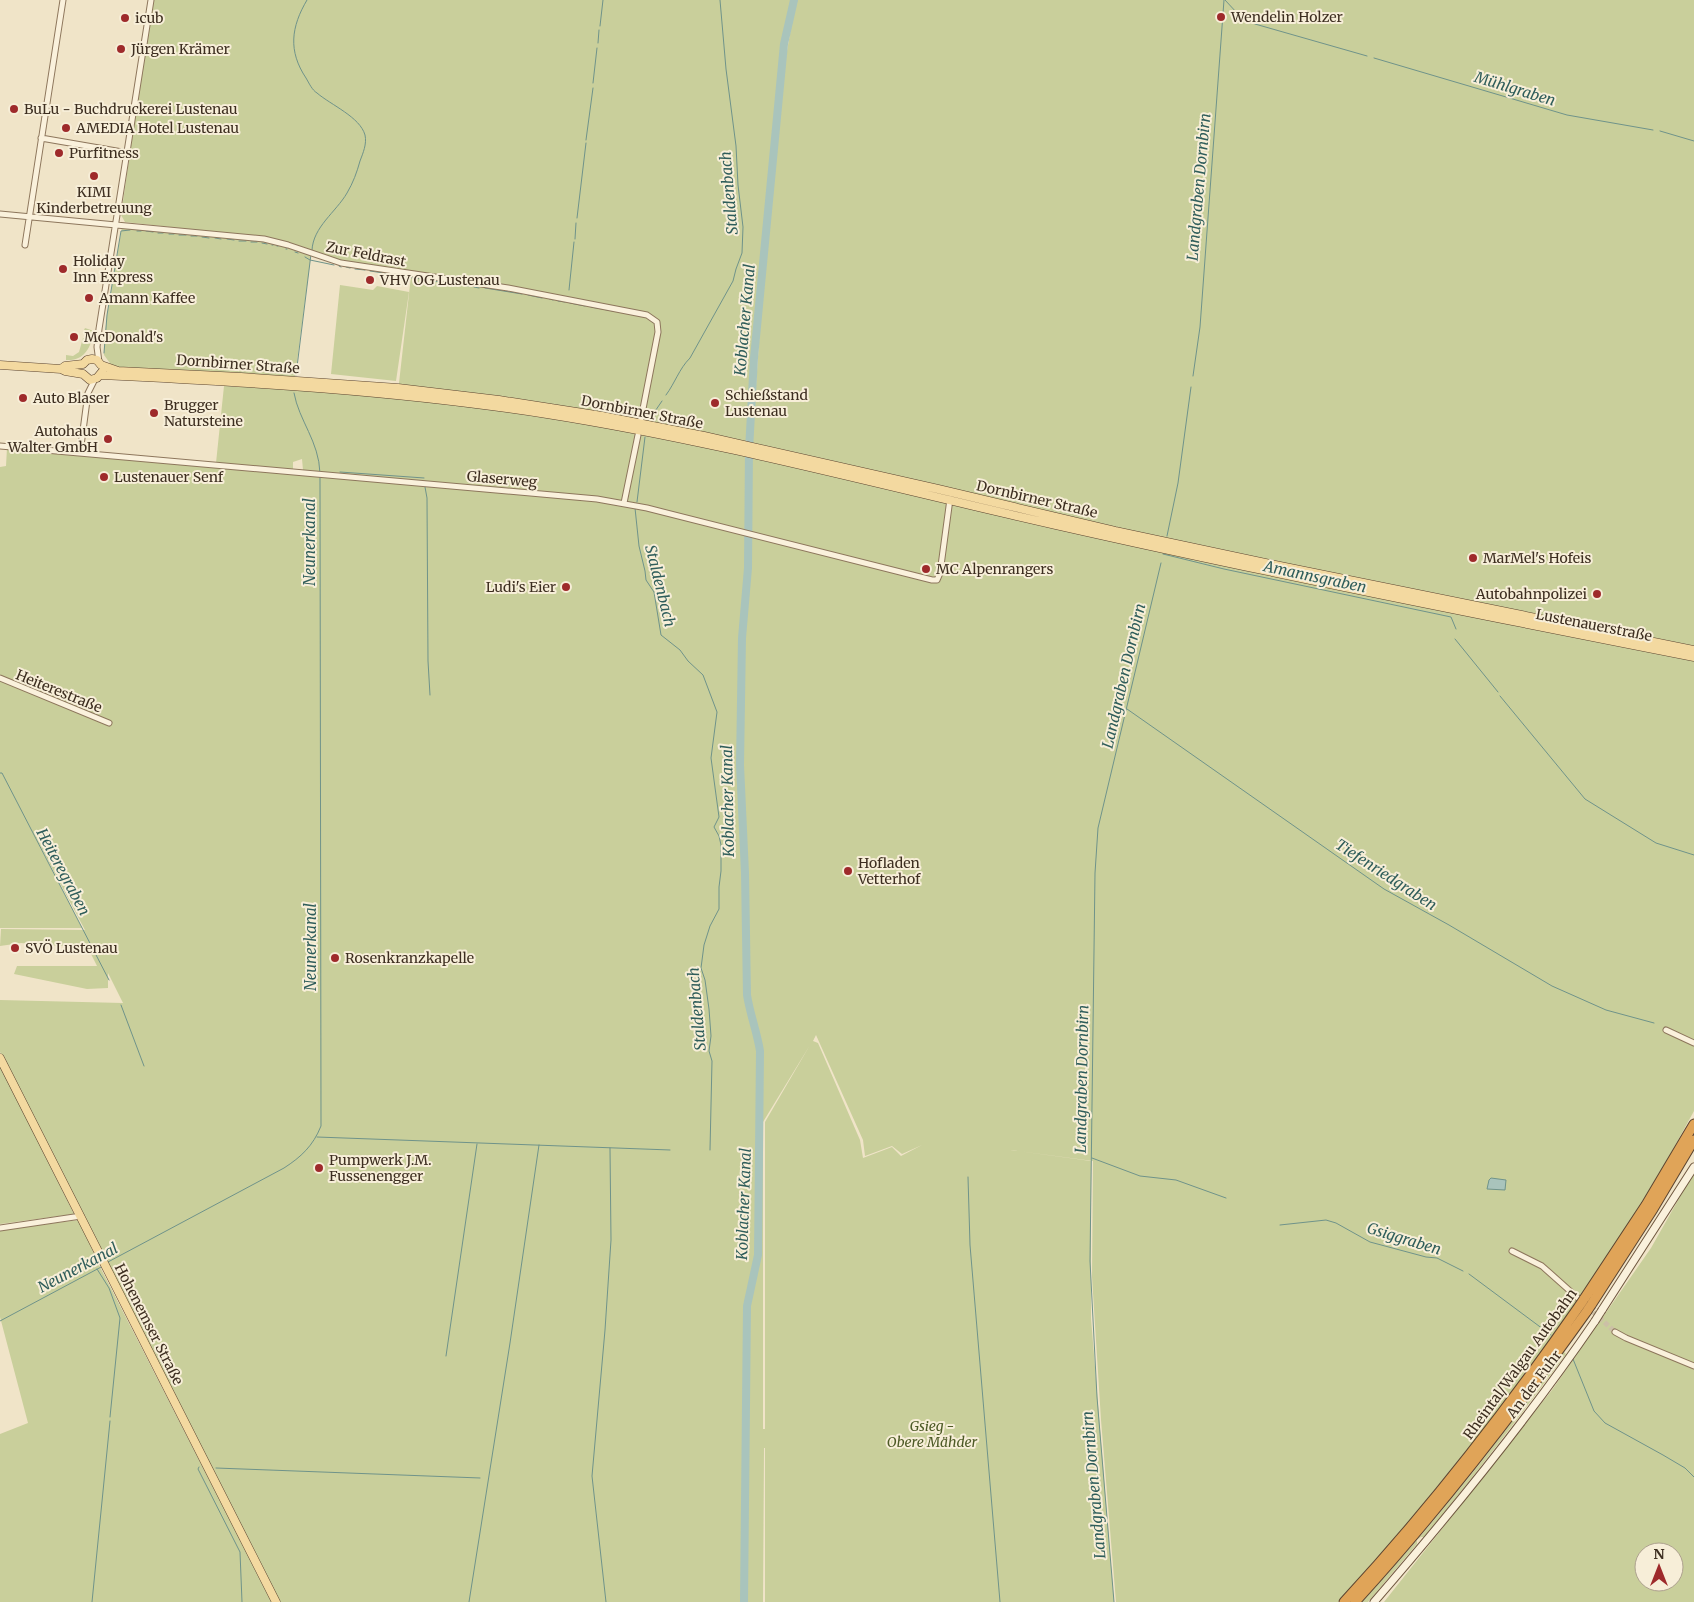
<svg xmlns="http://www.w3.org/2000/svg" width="1694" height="1602" font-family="Merriweather,serif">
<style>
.green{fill:#c9cf9b;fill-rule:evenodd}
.water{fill:#a9c4bc;stroke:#6f938a}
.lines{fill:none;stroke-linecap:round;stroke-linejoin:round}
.stream{stroke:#6f938a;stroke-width:1}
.river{stroke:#a9c4bc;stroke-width:8}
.minor-tunnel{stroke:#ccc0a6;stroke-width:5;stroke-dasharray:5 2.5;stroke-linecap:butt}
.minor-casing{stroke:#8d765c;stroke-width:7}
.secondary-casing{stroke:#6f573f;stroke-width:9}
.primary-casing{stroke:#5b4430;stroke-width:9}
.motorway-casing{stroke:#5b4430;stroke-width:11}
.minor{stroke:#faf1dc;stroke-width:5}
.secondary{stroke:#faf1dc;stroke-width:7}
.primary{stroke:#f3d9a0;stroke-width:8}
.motorway{stroke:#e0a458;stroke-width:9}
.secondary-bridge-casing{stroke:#6f573f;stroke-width:9;stroke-linecap:butt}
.motorway-bridge-casing{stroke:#5b4430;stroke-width:11;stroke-linecap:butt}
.secondary-bridge{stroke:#faf1dc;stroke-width:7}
.motorway-bridge{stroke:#e0a458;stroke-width:9}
.poi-dot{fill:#9e2a2b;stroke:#f7eed8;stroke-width:2}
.labels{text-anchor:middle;stroke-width:4;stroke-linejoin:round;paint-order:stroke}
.poi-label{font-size:14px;fill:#3d2e20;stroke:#f7eed8;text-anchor:start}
.street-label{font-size:14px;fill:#3d2e20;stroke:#f7eed8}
.park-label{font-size:14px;font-style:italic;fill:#4d5a26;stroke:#f7eed8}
.water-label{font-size:15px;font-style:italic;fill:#2f5d5a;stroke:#f7eed8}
</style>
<rect width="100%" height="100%" fill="#f0e4c8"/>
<path class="green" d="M152,0H791C779,45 778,93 773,139C761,245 753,350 746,457L751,458L762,299L785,62L796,0H1694V1111L1667,1160L1617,1243L1531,1367L1500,1409L1405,1526L1338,1602H1116L1101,1420L1092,1277L1093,1161L1003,1149L1091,1161V1318L1114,1602H765V1448H764L763,1602H274L0,1052V1000L123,1003L108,973V988L87,989L14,974L17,966H97L88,948L21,943L0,946L1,929L85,930L31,829L82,928H0V467L6,466L7,448L316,475V471L303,470L302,459L293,462V470L216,463L224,386L294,389L398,392L411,276L380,268L333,259L271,238L125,222L121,215ZM816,1035L863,1140L865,1156L892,1146L902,1154L922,1145L901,1156L892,1147L863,1158L860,1140L818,1043L813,1041ZM810,1045L765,1122V1429H763V1122Z
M122,227L256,239L282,244L311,255L295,377L182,370L116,369L112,366L104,355V344L107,315Z
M340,285L373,290L377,286L409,292L396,381L331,374Z
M85,328L94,331C91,347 85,361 66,360V355L73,356L79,352L83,338H87L88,331L84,330Z
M0,1064L2,1069L74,1214L0,1224Z
M1694,1172V1602H1384L1552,1390L1651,1248ZM1644,1552H1674V1582H1644Z
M79,1220L99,1265L272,1602H0V1434L28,1423L0,1317V1230Z
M1564,1352L1566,1354C1520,1416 1473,1478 1424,1537H1421L1417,1540V1544L1368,1602H1362C1435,1523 1501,1439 1564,1352Z"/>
<path class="water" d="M1491,1178L1506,1180L1505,1190L1487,1189L1489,1180Z"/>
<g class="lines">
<path class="stream" d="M307,0C291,27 288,51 306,78C309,83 312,90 317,93C331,105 360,117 365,135C367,144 363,153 360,161C357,172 353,183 347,193C336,212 313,227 312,250
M1225,0L1238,14L1255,24L1367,56
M600,26L603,0
M598,43L599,30
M1374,58L1567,115L1653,130
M593,83L597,48
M1660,131L1694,141
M586,140L593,88
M577,218L586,143
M137,231H141
M146,231L153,232
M158,233H163
M169,234H174
M179,235H186
M191,236H197
M202,237L209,238
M215,238L221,239
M227,239L234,240
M575,239L576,223
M239,241H246
M251,242H257
M262,243L267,244
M272,245H273
M277,246H278
M286,249H287
M295,252L298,253
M305,257L310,260L334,265
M339,266L341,267
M346,267L350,268
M355,269L365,270
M370,271L390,274
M399,276L421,279
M426,280L457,284
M462,285L469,286
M474,287L479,288
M485,288L522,294
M569,290L574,242
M528,295L542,298
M547,298L553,300
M558,301L565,302
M570,303L585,306
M591,307L613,311
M104,353L107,315L121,231L130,230
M296,375L311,254
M1193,376L1200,327L1224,0
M294,393C299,421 319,441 320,473
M666,395C675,383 679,369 690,358L733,281L736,269L742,253L743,227L738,185L736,146L726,69L720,0
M649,420L662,401
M340,472L424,478
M425,487L427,498L428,661L430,695
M637,502L645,437
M635,508L639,546L645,571L646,580L654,592L661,635L680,650L688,661L703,675L717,712L711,758L719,817L714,827L719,836L721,845V871L719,887V909L710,926L704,945L701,968L705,980L709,1009L711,1036L709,1051L712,1061L710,1150
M1167,536L1178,483L1191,387
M1163,554L1224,569L1451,617L1456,629
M1455,639L1498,692
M1500,696L1585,799L1656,843L1694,855
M1127,709L1384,889L1449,925L1552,986L1606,1010L1654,1023
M0,773H2L109,980
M121,1005L144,1066
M317,1137L670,1150
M1092,1158L1140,1176L1176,1180L1226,1198
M968,1177L970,1245L1000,1602
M1280,1225L1326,1220L1336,1223L1370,1242L1426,1257L1437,1258L1463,1271
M108,1262L284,1168C301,1157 313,1146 321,1126L320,477
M97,1269L109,1288L120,1318L110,1417
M1469,1274L1551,1335
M0,1321L103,1266
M446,1356L477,1144
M1573,1359L1594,1411L1605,1423L1663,1455L1685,1468L1694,1477
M199,1467L198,1469L240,1552L242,1602
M216,1468L480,1478
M92,1602L110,1421
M469,1602L510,1343L539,1145
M606,1602L592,1476L605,1330L611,1240L610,1148
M1114,1602L1097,1397L1090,1261L1095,873L1098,828L1161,563"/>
<path class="river" d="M744,1602L747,1306L758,1255L760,1051C757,1032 750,1014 747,995L745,873L740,765L742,638L748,568L749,450L754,358L784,44L794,0"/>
<path class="minor-tunnel" d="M1588,1307L1615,1332"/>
<g class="minor-casing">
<path id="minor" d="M41,138L128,153
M0,214L264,239L288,245L341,263L508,288L647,315L657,322L658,332L641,419
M25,245L63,0
M99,362L97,347L99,329L151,0
M0,446L597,499L647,508L932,580H937L940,573L950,499
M80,453L88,393L95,379
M624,503L638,435
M0,678L109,723
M1666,1030L1694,1043
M0,1228L81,1216
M1512,1251L1542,1266L1579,1299
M1615,1332L1626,1338L1694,1366"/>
</g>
<g class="secondary-casing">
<path id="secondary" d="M1602,1310L1694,1167
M1374,1602C1452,1512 1528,1419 1595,1321"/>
</g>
<g class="primary-casing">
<path id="primary" d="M0,365L61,369L65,371L83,374L90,380L97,378L102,372
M61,369L65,366L83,364L87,360L92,359L97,360L101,365L118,371L241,377L398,388L499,400L602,416L704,436L938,489L1115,531L1275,565L1694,650
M101,375C250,382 399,391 547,414C718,441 887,487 1056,525C1268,573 1481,615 1694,657
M0,1058L276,1602"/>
</g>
<g class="motorway-casing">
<path id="motorway" d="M1584,1299L1646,1205L1694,1124
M1591,1305L1653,1209L1694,1140
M1344,1602C1430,1509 1508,1409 1580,1305
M1355,1602C1439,1510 1515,1412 1587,1311"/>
</g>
<use href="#minor" class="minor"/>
<use href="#secondary" class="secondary"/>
<use href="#primary" class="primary"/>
<use href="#motorway" class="motorway"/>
<g class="secondary-bridge-casing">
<path id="secondary-bridge" d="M1595,1321L1602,1310"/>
</g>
<g class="motorway-bridge-casing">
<path id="motorway-bridge" d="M1580,1305L1584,1299
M1587,1311L1591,1305"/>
</g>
<use href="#secondary-bridge" class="secondary-bridge"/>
<use href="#motorway-bridge" class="motorway-bridge"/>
</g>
<g class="poi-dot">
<circle cx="1221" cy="17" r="5"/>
<circle cx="125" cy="18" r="5"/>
<circle cx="121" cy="49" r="5"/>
<circle cx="14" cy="109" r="5"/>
<circle cx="66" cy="128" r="5"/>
<circle cx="59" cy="153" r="5"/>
<circle cx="94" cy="176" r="5"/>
<circle cx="63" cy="269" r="5"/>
<circle cx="370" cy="280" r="5"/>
<circle cx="89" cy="298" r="5"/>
<circle cx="74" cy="337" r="5"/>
<circle cx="23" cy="398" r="5"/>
<circle cx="715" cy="403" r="5"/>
<circle cx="154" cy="413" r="5"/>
<circle cx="108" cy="439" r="5"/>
<circle cx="104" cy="477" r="5"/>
<circle cx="1473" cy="558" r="5"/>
<circle cx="926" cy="569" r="5"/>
<circle cx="566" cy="587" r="5"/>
<circle cx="1597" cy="594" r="5"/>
<circle cx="848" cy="871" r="5"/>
<circle cx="15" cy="948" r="5"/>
<circle cx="335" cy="958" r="5"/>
<circle cx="319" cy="1168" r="5"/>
</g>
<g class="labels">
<g class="poi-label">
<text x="1231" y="22">Wendelin Holzer</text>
<text x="135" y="23">icub</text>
<text x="131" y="54">Jürgen Krämer</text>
<text x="24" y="114">BuLu - Buchdruckerei Lustenau</text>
<text x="76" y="133">AMEDIA Hotel Lustenau</text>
<text x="69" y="158">Purfitness</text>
<text x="94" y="197" text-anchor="middle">KIMI<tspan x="94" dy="16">Kinderbetreuung</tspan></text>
<text x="73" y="266">Holiday<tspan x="73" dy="16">Inn Express</tspan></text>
<text x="380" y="285">VHV OG Lustenau</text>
<text x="99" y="303">Amann Kaffee</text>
<text x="84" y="342">McDonald's</text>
<text x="725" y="400">Schießstand<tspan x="725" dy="16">Lustenau</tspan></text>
<text x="33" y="403">Auto Blaser</text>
<text x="164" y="410">Brugger<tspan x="164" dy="16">Natursteine</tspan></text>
<text x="98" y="436" text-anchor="end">Autohaus<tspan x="98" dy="16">Walter GmbH</tspan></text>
<text x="114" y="482">Lustenauer Senf</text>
<text x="1483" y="563">MarMel's Hofeis</text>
<text x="936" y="574">MC Alpenrangers</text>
<text x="556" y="592" text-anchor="end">Ludi's Eier</text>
<text x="1587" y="599" text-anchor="end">Autobahnpolizei</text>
<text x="858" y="868">Hofladen<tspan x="858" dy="16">Vetterhof</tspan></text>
<text x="25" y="953">SVÖ Lustenau</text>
<text x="345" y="963">Rosenkranzkapelle</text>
<text x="329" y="1165">Pumpwerk J.M.<tspan x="329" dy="16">Fussenengger</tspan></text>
</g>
<g class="street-label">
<text transform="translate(366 254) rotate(11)" y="5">Zur Feldrast</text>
<text transform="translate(238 364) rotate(4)" y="5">Dornbirner Straße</text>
<text transform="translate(642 412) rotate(11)" y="5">Dornbirner Straße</text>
<text transform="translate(502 479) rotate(5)" y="5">Glaserweg</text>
<text transform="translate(1037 499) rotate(13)" y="5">Dornbirner Straße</text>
<text transform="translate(1594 625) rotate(11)" y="5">Lustenauerstraße</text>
<text transform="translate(59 691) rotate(22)" y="5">Heiterestraße</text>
<text transform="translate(149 1324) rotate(63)" y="5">Hohenemser Straße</text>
<text transform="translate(1520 1364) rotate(-54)" y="5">Rheintal/Walgau Autobahn</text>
<text transform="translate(1534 1384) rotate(-53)" y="5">An der Fuhr</text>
</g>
<g class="park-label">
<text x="932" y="1431">Gsieg -<tspan x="932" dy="16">Obere Mähder</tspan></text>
</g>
<g class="water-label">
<text transform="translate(1515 89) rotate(17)" y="5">Mühlgraben</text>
<text transform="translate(1199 187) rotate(-85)" y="5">Landgraben Dornbirn</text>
<text transform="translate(729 193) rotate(-95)" y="5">Staldenbach</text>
<text transform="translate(745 320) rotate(-85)" y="5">Koblacher Kanal</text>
<text transform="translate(310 542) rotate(-90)" y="5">Neunerkanal</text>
<text transform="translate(1315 577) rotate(12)" y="5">Amannsgraben</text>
<text transform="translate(660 586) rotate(76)" y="5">Staldenbach</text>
<text transform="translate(1124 676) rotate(-77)" y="5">Landgraben Dornbirn</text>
<text transform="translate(728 801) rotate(-91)" y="5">Koblacher Kanal</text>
<text transform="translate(63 872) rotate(62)" y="5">Heiteregraben</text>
<text transform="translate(1386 875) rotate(33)" y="5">Tiefenriedgraben</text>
<text transform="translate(311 947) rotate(-90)" y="5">Neunerkanal</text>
<text transform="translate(697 1009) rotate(-95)" y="5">Staldenbach</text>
<text transform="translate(1082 1079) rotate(-89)" y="5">Landgraben Dornbirn</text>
<text transform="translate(744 1204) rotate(-88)" y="5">Koblacher Kanal</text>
<text transform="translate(1404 1239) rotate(17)" y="5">Gsiggraben</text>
<text transform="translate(78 1268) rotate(-28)" y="5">Neunerkanal</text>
<text transform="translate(1094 1485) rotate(-95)" y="5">Landgraben Dornbirn</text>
</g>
</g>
<g transform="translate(1659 1567)"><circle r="24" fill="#f7eed8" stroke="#ada18e"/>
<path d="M0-4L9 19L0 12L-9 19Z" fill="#9e2a2b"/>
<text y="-8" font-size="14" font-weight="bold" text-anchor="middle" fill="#3d2e20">N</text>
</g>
</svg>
